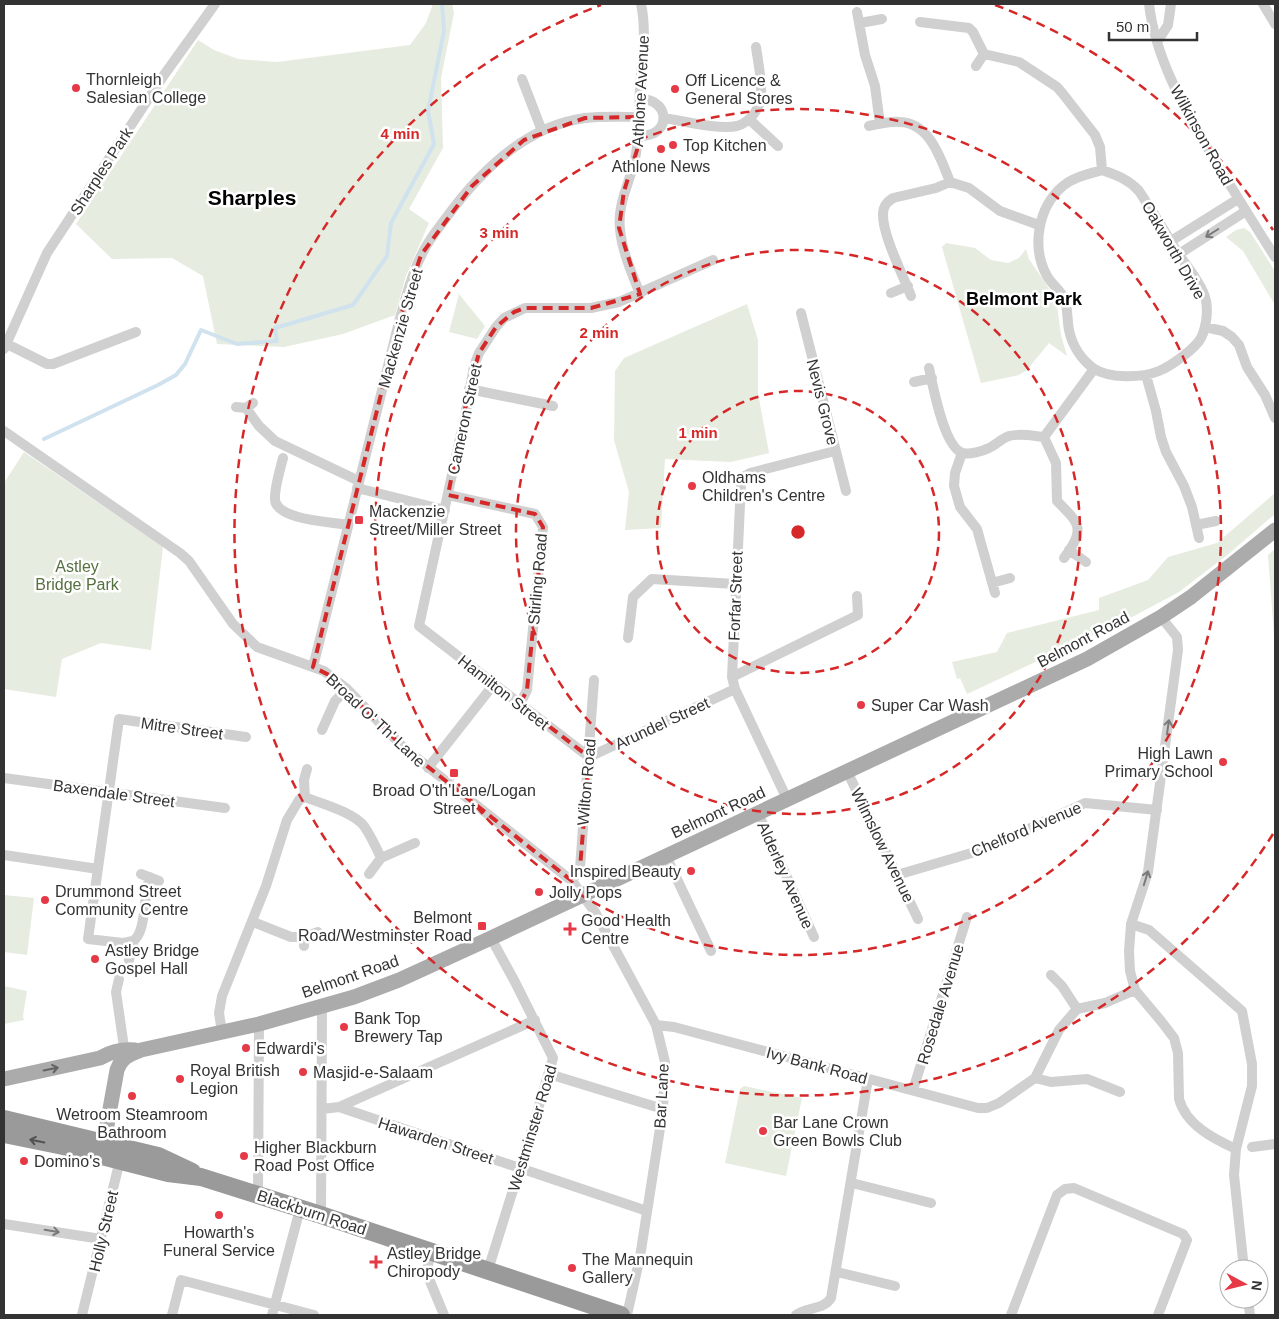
<svg xmlns="http://www.w3.org/2000/svg" width="1279" height="1319" font-family="Arial,sans-serif">
<style>
.green{fill:#e6ecdf}
.lines{fill:none;stroke-linecap:round;stroke-linejoin:round}
.stream{stroke:#cfe2ee;stroke-width:4}
.street{stroke:#d0d0d0;stroke-width:10}
.primary{stroke:#ababab;stroke-width:15}
.highway{stroke:#9a9a9a;stroke-width:18}
.oneway{stroke:#7a7a7a}
.oneway2{stroke:#636363}
.oneway3{stroke:#525252}
.marked{fill:none;stroke:#d62828;stroke-width:4;stroke-dasharray:10 6;stroke-linejoin:round}
.ring{fill:none;stroke:#d62828;stroke-width:2.5;stroke-dasharray:9 6}
.poi-dot{fill:#e63946;stroke:#fff;stroke-width:2}
.labels{text-anchor:middle;stroke-width:5;stroke-linejoin:round;paint-order:stroke}
.poi-label{font-size:16px;fill:#333;stroke:#fff;text-anchor:start}
.street-label{font-size:16px;fill:#333;stroke:#fff}
.park-label{font-size:16px;fill:#56703f;stroke:#fff}
.neighbourhood-label{font-size:18px;font-weight:bold;fill:#000;stroke:#fff}
.district-label{font-size:21px;font-weight:bold;fill:#000;stroke:#fff}
.centre{fill:#d62828;stroke:#fff;stroke-width:2.5}
.ring-label{font-size:15px;text-anchor:middle;font-weight:bold;fill:#d62828;stroke:#fff;stroke-width:5;stroke-linejoin:round;paint-order:stroke}
</style>
<rect width="100%" height="100%" fill="#fff"/>
<path class="green" d="M433,4H452L454,13L441,78L443,148L409,209L429,223L406,276L395,315L343,334L284,347L217,344L203,276L172,258L112,259L76,224L198,40L214,50L238,59L277,62L410,45L426,23Z
M1244,228L1250,232L1275,271V305L1243,251L1226,237L1236,230Z
M946,243L975,248L991,260L1008,263L1019,258L1026,249L1029,259L1056,299L1061,335L1067,356L1049,343L1027,370L1019,375L981,383L942,247Z
M459,294L485,326L477,339L449,332Z
M747,304L758,340V393L769,453L731,462L665,459L661,528L625,530L629,492L614,440L615,371L624,358Z
M24,452L163,547L151,650L101,643L62,659L56,697L4,689V483Z
M1275,493V514L1226,556L1179,592L1134,616L967,694L960,678L957,679L952,662L997,652L1007,633L1099,610V598L1148,580L1168,557L1217,543Z
M1275,549V650L1268,555Z
M4,895L34,898L27,955L4,952Z
M4,986L27,991L23,1016L24,1020L4,1024Z
M744,1086L802,1098L786,1176L725,1163L740,1089Z"/>
<g class="lines">
<path class="stream" d="M44,439L158,385L176,375L185,364L201,330L237,344L277,341L275,328L353,305L387,256L391,223L434,144L428,111L444,31L442,4"/>
<path class="street" d="M1149,4C1155,56 1182,104 1208,149C1230,185 1252,221 1275,257
M1263,4L1275,24
M857,12L865,55L875,86L880,124
M920,22L969,28L973,32L984,54L1019,62L1057,87L1063,94L1095,135L1100,147L1102,170
M860,23L882,19
M1157,42L1168,25L1171,4
M976,66L984,54
M522,79L542,131
M664,118C684,121 719,130 737,126C751,122 761,107 761,94C762,79 758,62 756,47
M749,119L778,146
M869,126C878,124 890,121 900,122C930,123 941,159 950,182
M639,137C644,136 650,135 654,133C667,126 666,110 655,103C651,100 645,99 640,98
M1102,170C1116,175 1128,179 1139,191C1152,211 1165,231 1177,252C1186,265 1198,279 1204,294C1209,306 1207,326 1201,338C1195,349 1171,366 1159,371C1142,378 1109,379 1093,368C1081,359 1072,345 1069,330C1067,320 1068,310 1065,300C1061,290 1052,285 1047,276C1031,247 1038,207 1063,186C1074,177 1089,174 1102,170Z
M1171,241L1238,199
M1179,254L1246,211
M891,293L908,286
M640,294C632,273 622,252 620,229C617,204 630,182 635,159C640,135 639,111 640,87C642,60 647,31 641,4
M911,296C903,275 882,234 883,214C883,206 887,202 893,198L936,188L950,182L969,188L1000,211L1039,225
M801,313L846,491
M1205,327L1223,331L1232,337L1239,345L1247,367L1265,395L1275,418
M7,344L47,364H53L136,332
M4,349L47,253L164,75L215,4
M929,368C933,386 944,448 963,453C969,455 983,451 989,448C996,445 1002,438 1009,436C1020,433 1034,436 1044,437L1094,369
M1146,375L1156,411L1161,437L1166,452L1184,486L1192,507L1199,538
M914,382L932,378
M469,389L553,406
M236,407L246,408L253,403
M246,408L259,426L275,441L359,481
M4,431L180,553L189,561L233,624L257,647L324,671L347,689L403,747L572,881L595,912L656,1025L665,1062L663,1109L640,1257L627,1315
M1044,437L1056,463L1057,501C1081,525 1085,529 1064,558
M962,453L955,473L954,486L960,507L977,529L995,593
M283,458C280,470 274,489 275,500C277,520 332,522 348,525
M357,488L445,510
M448,495L535,514L543,527L527,690L520,704
M1196,525L1216,521
M1069,550L1086,562
M992,583L1010,578
M1161,617L1177,637L1178,650L1148,872L1131,924L1129,951L1130,971L1135,990L1161,1021L1174,1038L1178,1053L1179,1099C1186,1125 1214,1139 1236,1149
M628,638L633,597L652,579L735,584
M313,667L400,318C406,297 411,276 421,256C427,242 437,230 446,218C480,171 525,126 585,118C603,116 621,117 639,117
M732,677L858,615L857,596
M322,730L335,701L347,689
M589,757L419,626L467,406L474,366L479,353L496,327L504,318L525,308H591L619,302L713,260
M589,757L735,689
M428,768L494,684
M847,771L918,919
M4,778L225,808
M305,797C322,804 353,812 364,826C371,836 376,847 381,858
M787,799L735,689L732,677L741,483L743,477L750,473L835,451
M758,813L814,937
M4,855L98,869
M666,856L711,951
M141,874L159,881
M369,874L381,858L415,843
M897,875L985,849L1085,803L1157,810
M572,881L580,868L594,680
M253,922L291,937H304
M1131,924L1149,930L1242,1011L1252,1064V1086L1236,1149L1234,1175L1244,1269
M133,941L123,943L88,939L119,719L246,737
M304,946V937L318,932
M129,960L133,947V941C147,932 143,894 150,877
M1051,975L1062,986L1077,1009
M119,979L116,992L125,1054
M656,1025L674,1027L978,1108H987L999,1103L1035,1078L1059,1030L1077,1009L1105,1003L1135,990
M222,1032L219,1013L222,996L266,886L287,820L299,800L305,797L304,780L307,769
M549,1074L663,1109
M1035,1078L1051,1082L1087,1079L1120,1092
M913,1090L967,917
M339,1107L647,1211
M322,1109L339,1107L535,1020
M1252,1147L1275,1144
M852,1183L931,1203
M258,1195L259,1024
M321,1215L322,1005
M4,1224L101,1239
M430,1251L427,1274L444,1315
M488,1270L534,1123L553,1058L515,982L491,938
M837,1272L895,1286
M1248,1299L1250,1315
M82,1315L121,1156
M172,1315L181,1280L314,1315
M272,1315L300,1209
M796,1315C806,1307 824,1310 831,1298L868,1079
M1011,1315L1057,1195L1065,1189L1074,1188L1183,1234L1187,1240L1158,1315"/>
<path class="primary" d="M4,1079L100,1058C112,1051 122,1049 135,1050
M102,1153L117,1070C122,1057 128,1055 141,1050L259,1024L354,997L399,980L491,938L1087,659L1161,617L1191,597L1275,530"/>
<path class="highway" d="M4,1119L158,1156L192,1172
M4,1134L63,1146L168,1173L201,1177L321,1215L621,1315"/>
</g>
<defs><path id="oneway-shaft" d="M-6 0H5M1.5-3L5.5 0L1.5 3" fill="none" stroke-width="1.6" stroke-linecap="round" stroke-linejoin="round" transform="scale(1.25)"/></defs>
<g class="oneway">
<use href="#oneway-shaft" transform="translate(1212 233) rotate(148)"/>
<use href="#oneway-shaft" transform="translate(1168 727) rotate(-82)"/>
<use href="#oneway-shaft" transform="translate(1146 878) rotate(-73)"/>
<use href="#oneway-shaft" transform="translate(52 1231) rotate(9)"/>
</g>
<use class="oneway2" href="#oneway-shaft" transform="translate(51 1069) rotate(-12)"/>
<use class="oneway3" href="#oneway-shaft" transform="translate(37 1141) rotate(-168)"/>
<path class="marked" d="M639,117L637,150L624,191L619,228L640,294L591,308H525L514,312L496,327L479,353L469,389L448,495L535,514L543,527L527,690L520,704L589,757L580,868L572,881L403,747L331,676L313,667L400,318L421,255L472,186L524,140L585,118Z"/>
<g class="ring">
<circle cx="798" cy="532" r="141"/>
<circle cx="798" cy="532" r="282"/>
<circle cx="798" cy="532" r="423"/>
<path d="M1273 834A563 563 0 1 1 601 5M995 5A563 563 0 0 1 1273 230"/>
</g>
<g class="poi-dot">
<circle cx="76" cy="88" r="5"/>
<circle cx="675" cy="89" r="5"/>
<circle cx="673" cy="145" r="5"/>
<circle cx="661" cy="149" r="5"/>
<circle cx="692" cy="486" r="5"/>
<rect x="354" y="515" width="10" height="10" rx="2.5"/>
<circle cx="861" cy="705" r="5"/>
<circle cx="1223" cy="762" r="5"/>
<rect x="449" y="768" width="10" height="10" rx="2.5"/>
<circle cx="691" cy="871" r="5"/>
<circle cx="539" cy="892" r="5"/>
<circle cx="45" cy="900" r="5"/>
<rect x="477" y="921" width="10" height="10" rx="2.5"/>
<path d="M567.5 921.5h5v5h5v5h-5v5h-5v-5h-5v-5h5z"/>
<circle cx="95" cy="959" r="5"/>
<circle cx="344" cy="1027" r="5"/>
<circle cx="246" cy="1048" r="5"/>
<circle cx="303" cy="1072" r="5"/>
<circle cx="180" cy="1079" r="5"/>
<circle cx="132" cy="1096" r="5"/>
<circle cx="763" cy="1131" r="5"/>
<circle cx="244" cy="1156" r="5"/>
<circle cx="24" cy="1161" r="5"/>
<circle cx="219" cy="1215" r="5"/>
<path d="M373.5 1254.5h5v5h5v5h-5v5h-5v-5h-5v-5h5z"/>
<circle cx="572" cy="1268" r="5"/>
</g>
<g class="labels">
<g class="poi-label">
<text x="86" y="85">Thornleigh<tspan x="86" dy="18">Salesian College</tspan></text>
<text x="685" y="86">Off Licence &amp;<tspan x="685" dy="18">General Stores</tspan></text>
<text x="683" y="151">Top Kitchen</text>
<text x="661" y="172" text-anchor="middle">Athlone News</text>
<text x="702" y="483">Oldhams<tspan x="702" dy="18">Children's Centre</tspan></text>
<text x="369" y="517">Mackenzie<tspan x="369" dy="18">Street/Miller Street</tspan></text>
<text x="871" y="711">Super Car Wash</text>
<text x="1213" y="759" text-anchor="end">High Lawn<tspan x="1213" dy="18">Primary School</tspan></text>
<text x="454" y="796" text-anchor="middle">Broad O'th'Lane/Logan<tspan x="454" dy="18">Street</tspan></text>
<text x="681" y="877" text-anchor="end">Inspired Beauty</text>
<text x="55" y="897">Drummond Street<tspan x="55" dy="18">Community Centre</tspan></text>
<text x="549" y="898">Jolly Pops</text>
<text x="472" y="923" text-anchor="end">Belmont<tspan x="472" dy="18">Road/Westminster Road</tspan></text>
<text x="581" y="926">Good Health<tspan x="581" dy="18">Centre</tspan></text>
<text x="105" y="956">Astley Bridge<tspan x="105" dy="18">Gospel Hall</tspan></text>
<text x="354" y="1024">Bank Top<tspan x="354" dy="18">Brewery Tap</tspan></text>
<text x="256" y="1054">Edwardi's</text>
<text x="190" y="1076">Royal British<tspan x="190" dy="18">Legion</tspan></text>
<text x="313" y="1078">Masjid-e-Salaam</text>
<text x="132" y="1120" text-anchor="middle">Wetroom Steamroom<tspan x="132" dy="18">Bathroom</tspan></text>
<text x="773" y="1128">Bar Lane Crown<tspan x="773" dy="18">Green Bowls Club</tspan></text>
<text x="254" y="1153">Higher Blackburn<tspan x="254" dy="18">Road Post Office</tspan></text>
<text x="34" y="1167">Domino's</text>
<text x="219" y="1238" text-anchor="middle">Howarth's<tspan x="219" dy="18">Funeral Service</tspan></text>
<text x="387" y="1259">Astley Bridge<tspan x="387" dy="18">Chiropody</tspan></text>
<text x="582" y="1265">The Mannequin<tspan x="582" dy="18">Gallery</tspan></text>
</g>
<g class="street-label">
<text transform="translate(640 91) rotate(-87)" y="6">Athlone Avenue</text>
<text transform="translate(1202 135) rotate(61)" y="6">Wilkinson Road</text>
<text transform="translate(101 171) rotate(-57)" y="6">Sharples Park</text>
<text transform="translate(1174 250) rotate(60)" y="6">Oakworth Drive</text>
<text transform="translate(400 328) rotate(-74)" y="6">Mackenzie Street</text>
<text transform="translate(823 402) rotate(76)" y="6">Nevis Grove</text>
<text transform="translate(464 419) rotate(-78)" y="6">Cameron Street</text>
<text transform="translate(537 579) rotate(-85)" y="6">Stirling Road</text>
<text transform="translate(735 596) rotate(-88)" y="6">Forfar Street</text>
<text transform="translate(1083 639) rotate(-28)" y="6">Belmont Road</text>
<text transform="translate(504 692) rotate(38)" y="6">Hamilton Street</text>
<text transform="translate(376 720) rotate(43)" y="6">Broad O' Th' Lane</text>
<text transform="translate(662 723) rotate(-25)" y="6">Arundel Street</text>
<text transform="translate(182 728) rotate(8)" y="6">Mitre Street</text>
<text transform="translate(586 782) rotate(-85)" y="6">Wilton Road</text>
<text transform="translate(114 793) rotate(8)" y="6">Baxendale Street</text>
<text transform="translate(718 812) rotate(-25)" y="6">Belmont Road</text>
<text transform="translate(1026 829) rotate(-23)" y="6">Chelford Avenue</text>
<text transform="translate(883 845) rotate(64)" y="6">Wilmslow Avenue</text>
<text transform="translate(786 875) rotate(66)" y="6">Alderley Avenue</text>
<text transform="translate(350 976) rotate(-19)" y="6">Belmont Road</text>
<text transform="translate(940 1004) rotate(-73)" y="6">Rosedale Avenue</text>
<text transform="translate(817 1065) rotate(15)" y="6">Ivy Bank Road</text>
<text transform="translate(661 1096) rotate(-87)" y="6">Bar Lane</text>
<text transform="translate(532 1128) rotate(-73)" y="6">Westminster Road</text>
<text transform="translate(436 1140) rotate(18)" y="6">Hawarden Street</text>
<text transform="translate(312 1212) rotate(18)" y="6">Blackburn Road</text>
<text transform="translate(103 1231) rotate(-77)" y="6">Holly Street</text>
</g>
<g class="park-label">
<text x="77" y="572">Astley<tspan x="77" dy="18">Bridge Park</tspan></text>
</g>
<g class="neighbourhood-label">
<text x="1024" y="305">Belmont Park</text>
</g>
<g class="district-label">
<text x="252" y="205">Sharples</text>
</g>
</g>
<circle cx="798" cy="532" r="8" class="centre"/>
<g class="ring-label">
<text x="400" y="139">4 min</text>
<text x="499" y="238">3 min</text>
<text x="599" y="338">2 min</text>
<text x="698" y="438">1 min</text>
</g>
<rect width="1279" height="1319" fill="none" stroke="#333333" stroke-width="10"/>
<g transform="translate(1244 1284) rotate(97)"><circle r="24" fill="#ffffff" stroke="#adadad"/>
<path d="M0-4L9 19L0 12L-9 19Z" fill="#e63946"/>
<text y="-8" font-size="14" font-weight="bold" text-anchor="middle" fill="#333333">N</text>
</g>
<path d="M1109 32v8h88v-8" fill="none" stroke="#333333" stroke-width="2.5"/>
<text x="1116" y="32" font-size="15" fill="#333333" stroke="#ffffff" stroke-width="4" paint-order="stroke">50 m</text>
</svg>
